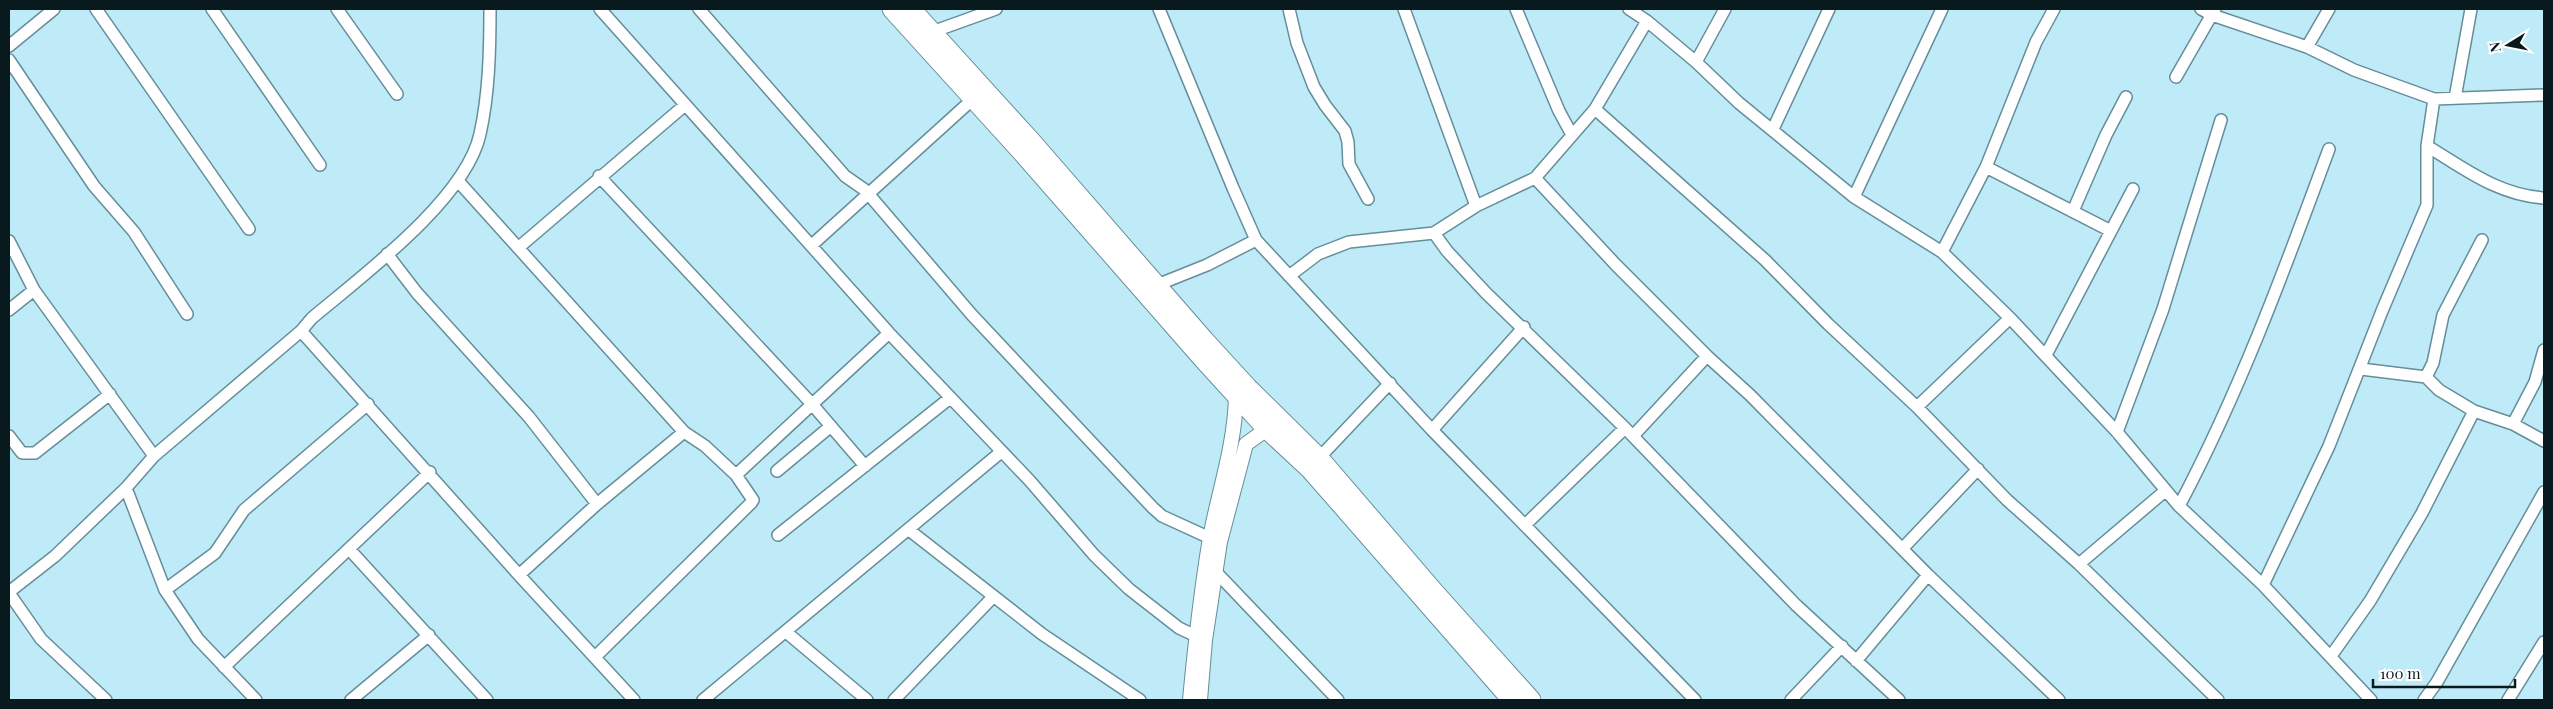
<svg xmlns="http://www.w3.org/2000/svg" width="2553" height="709" font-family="'Playfair Display',serif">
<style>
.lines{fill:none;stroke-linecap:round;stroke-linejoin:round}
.minor-casing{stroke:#658e9a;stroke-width:14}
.tertiary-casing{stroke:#658e9a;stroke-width:16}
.trunk-casing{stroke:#658e9a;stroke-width:21}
.minor{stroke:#fff;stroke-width:11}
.tertiary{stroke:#fff;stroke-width:14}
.trunk{stroke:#fff;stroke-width:19}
</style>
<rect width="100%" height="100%" fill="#bfeaf7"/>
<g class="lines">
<g class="minor-casing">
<path id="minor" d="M96,9L249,229
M212,9L320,165
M337,9L397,94
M600,9L889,333L1030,481L1094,555L1129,589L1179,628L1196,636
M699,9L845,176L865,190L972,315L1153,508L1162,516L1210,538
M1159,9L1233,188L1256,240L1432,430L1695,700
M1289,9L1297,43L1314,87L1325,105L1345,131L1348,142L1349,164L1368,199
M1404,9L1476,206
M1516,9L1559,111L1572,135
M1629,9L1647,21L1696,62L1739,103L1854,197L1942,252L2010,318L2117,432L2179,506L2263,585L2371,700
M2201,9L2212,15L2307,47L2354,70L2434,99L2544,95
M932,32L996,9
M9,46L54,9
M2307,47L2329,9
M9,60L94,186L134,232L187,314
M1696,62L1725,9
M2176,77L2215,9
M2455,98L2471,9
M1595,109L1765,260L1828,324L1917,407L2007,500L2079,564L2218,700
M1773,129L1829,9
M2427,146C2465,169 2498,195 2544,198
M1986,167L2109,230
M599,176L811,403L865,466
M1535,178L1616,265L1707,356L1750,395L1928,575L2059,700
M458,181L684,432
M1854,197L1942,9
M2073,211L2106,135L2126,97
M1434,233L1447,251L1486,293L1625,428L1796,605L1899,700
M9,241L34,290L154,456
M813,244L973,99
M518,248L685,105
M1942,252L1986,167L2036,42L2054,9
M387,254L417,293L529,417L597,504
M1289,276L1318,254L1349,242L1434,233L1476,206L1535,178L1595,109L1647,21
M1157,285L1207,265L1256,240
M9,310L34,290
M301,331L519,575L634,700
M2046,355L2133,189
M2361,369L2426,377L2439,390L2474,411L2513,424L2544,441
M2426,377L2433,363L2443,315L2482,240
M1917,407L2010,318
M2513,424L2535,382L2544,350
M1432,430L1524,327
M2117,432L2163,309L2221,120
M9,436L22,453H35L110,394
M1633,436L1707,356
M1319,458L1390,383
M777,471L831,426
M126,488L165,590L198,639L256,700
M2179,506C2240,391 2284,271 2329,149
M1526,524L1625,428
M909,530L1042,634L1140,700
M778,535L950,398
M1903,548L1978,469
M349,549L487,700
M2079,564L2165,491
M1216,572L1338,700
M519,575L597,504L684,432L705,446L736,475L889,333
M2263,585L2329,446L2382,311L2427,205V146L2434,99
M165,590L215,553L244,510L368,404
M9,592L55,556L126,488L154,456L301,331L312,318C362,276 466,199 480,134C489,94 490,50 490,9
M9,593L41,639L106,700
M786,632L867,700
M2331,656L2370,601L2422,513L2474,411
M595,657L751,503L753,500L736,475
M1856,661L1928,575
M224,667L430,472
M351,700L429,635
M703,700L1001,452
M894,700L993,597
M1791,700L1842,646
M2424,700L2437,682L2544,492
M2508,700L2544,642"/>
</g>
<g class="tertiary-casing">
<path id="tertiary" d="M1190,700C1195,646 1201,592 1210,538C1219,490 1235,445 1236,396
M1200,700L1205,640L1220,542L1246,444L1267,429"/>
</g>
<g class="trunk-casing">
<path id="trunk" d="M892,9L1021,151L1204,360L1267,429L1310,469L1512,700
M911,9L1030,140L1204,340L1248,388L1319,458L1435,593L1531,700"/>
</g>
<use href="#minor" class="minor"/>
<use href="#tertiary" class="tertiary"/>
<use href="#trunk" class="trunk"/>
</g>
<rect width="2553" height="709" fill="none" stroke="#091a1e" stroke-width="20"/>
<g transform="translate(2508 45) rotate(260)" stroke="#ffffff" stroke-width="4" paint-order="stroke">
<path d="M0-4L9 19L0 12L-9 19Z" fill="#091a1e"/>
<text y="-8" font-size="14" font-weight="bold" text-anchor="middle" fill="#091a1e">N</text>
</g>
<path d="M2373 679v8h142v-8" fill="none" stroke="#091a1e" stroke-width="2.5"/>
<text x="2380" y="679" font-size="15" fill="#091a1e" stroke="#ffffff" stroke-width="4" paint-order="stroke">100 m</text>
</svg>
